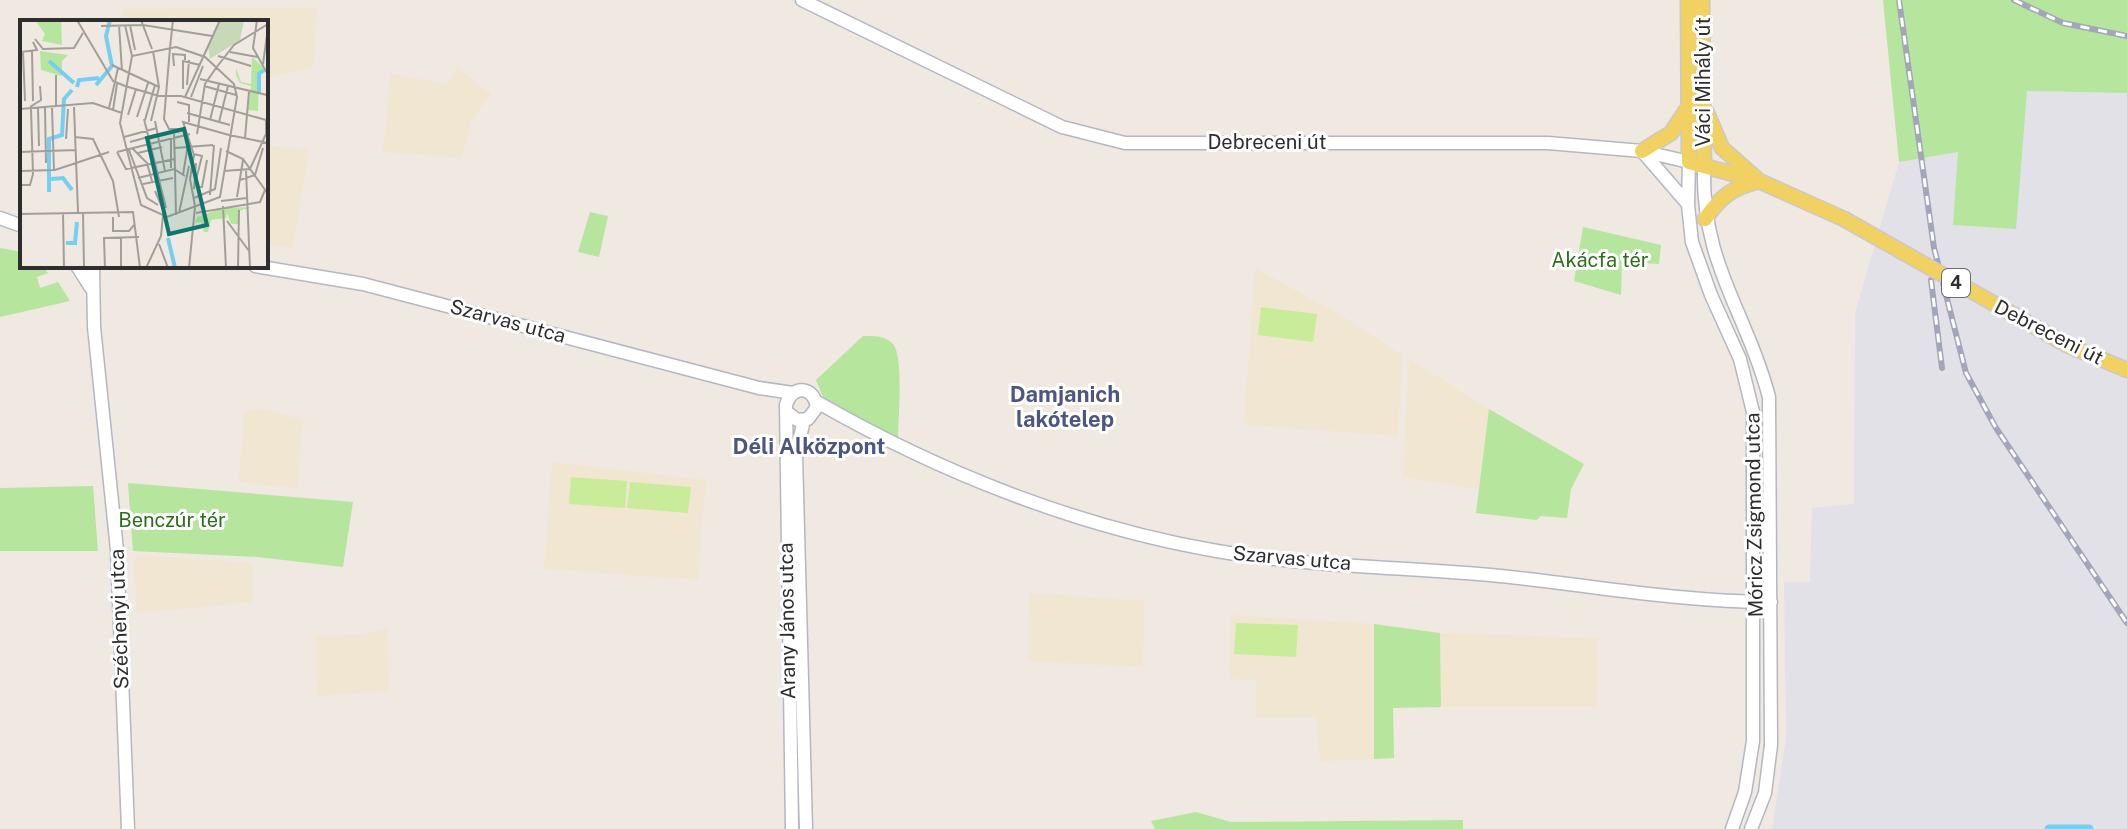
<svg xmlns="http://www.w3.org/2000/svg" width="2127" height="829" font-family="'Public Sans',sans-serif">
<style>
.industrial{fill:#e3e1e8}
.education{fill:#f0e6d1}
.green{fill:#b6e59e}
.pitch{fill:#c9ec9a}
.lines{fill:none;stroke-linecap:round;stroke-linejoin:round}
.canal{stroke:#75cff0;stroke-width:9}
.secondary-casing{stroke:#b4b7c1;stroke-width:15}
.primary-casing{stroke:#c9c9c9;stroke-width:17}
.secondary{stroke:#fff;stroke-width:12}
.primary{stroke:#f2d163;stroke-width:14}
.rail-casing{stroke:#a3a6b8;stroke-width:6}
.rail{stroke:#fff;stroke-width:3;stroke-dasharray:9;stroke-linecap:butt}
.primary-bridge-casing{stroke:#c9c9c9;stroke-width:17;stroke-linecap:butt}
.primary-bridge{stroke:#f2d163;stroke-width:14}
.labels{text-anchor:middle;stroke-width:6;stroke-linejoin:round;paint-order:stroke}
.shield{fill:#fff;stroke:#6d6d6d;stroke-width:2}
.shield-label{font-size:18px;font-weight:bold;fill:#2e2e2e}
.street-label{font-size:20px;fill:#2e2e2e;stroke:#fff}
.park-label{font-size:20px;fill:#2c6e1b;stroke:#fff}
.neighbourhood-label{font-size:22px;font-weight:bold;fill:#4d5680;stroke:#fff}
.inset-river{fill:none;stroke:#75cff0;stroke-width:4}
.inset-road{fill:none;stroke:#a29e99;stroke-width:2}
.view{fill:#0f766e;fill-opacity:0.15;stroke:#0f766e;stroke-width:4}
.inset-edge{fill:none;stroke:#2e2e2e;stroke-width:4}
</style>
<rect width="100%" height="100%" fill="#efe9e1"/>
<path class="industrial" d="M1962,89L2127,93V829H1772L1786,738L1784,582H1810L1812,508L1854,504L1855,313L1899,162L1958,151Z"/>
<path class="education" d="M317,8L313,67L266,78V22H122L123,9Z
M458,68L491,94L472,120L461,158L383,152L390,74L448,84Z
M266,146L309,149L293,248L266,244Z
M1255,268L1345,318L1402,355L1398,436L1244,425Z
M1409,359L1489,409L1479,489L1403,477Z
M262,409L303,420L297,488L239,482L244,411Z
M552,462L706,480L698,580L544,569Z
M139,555L253,563V602L137,613L134,560Z
M1029,593L1144,601L1143,667L1028,661Z
M1231,615L1374,624V759L1320,761L1317,717H1256V680L1230,679Z
M387,628L389,691L317,696L316,636L360,635Z
M1440,633L1598,638V707H1441Z"/>
<path class="green" d="M1883,0H2127V93L2027,91L2016,229L1953,225L1958,152L1899,162Z
M590,212L608,216L599,257L578,252Z
M1583,227L1661,245L1659,264L1622,262L1621,295L1574,281Z
M0,248L22,252V266H42L48,273L37,277L40,288L58,282L70,301L0,317Z
M863,336C874,336 884,335 893,344C904,357 898,419 898,438L825,402L816,380Z
M1489,409L1584,464L1571,489L1567,518L1541,516L1536,520L1476,513Z
M128,483L353,502L343,567L258,557L133,551Z
M93,486L98,551H0V488Z
M1374,624L1440,633L1441,707L1393,708L1394,758L1374,759Z
M1196,812L1231,822L1463,820V829H1155L1151,821Z"/>
<path class="pitch" d="M1261,307L1317,314L1313,342L1258,335Z
M571,477L627,481L625,508L569,504Z
M630,482L691,487L688,513L627,508Z
M1236,623L1298,625L1296,657L1234,654Z"/>
<g class="lines">
<path class="canal" d="M2049,829H2089"/>
<g class="secondary-casing">
<path id="secondary" d="M802,0L1062,127L1125,143H1548L1642,151L1689,162L1688,205L1692,242L1711,295L1740,359L1753,412V741L1745,792L1732,829
M1642,151L1687,203
M1704,165C1701,264 1745,308 1769,397L1771,745L1765,793L1751,829
M0,218L22,226
M77,266L91,288
M93,266L94,327L117,550L128,829
M255,266L363,284L759,388L793,393
M817,402C939,472 1077,527 1217,551C1310,567 1407,567 1500,576C1590,585 1680,602 1771,602
M788,413L797,420L808,419L817,407C814,386 792,384 786,405L792,829
M804,420L796,455L806,829"/>
</g>
<g class="primary-casing">
<path id="primary" d="M1688,0L1689,162L1759,181L1844,219
M1702,0L1704,165
M1707,113L1722,148L1756,178
M1642,151L1671,133L1689,106
M1705,219C1721,196 1732,188 1759,181
M2069,346L2127,370"/>
</g>
<use href="#secondary" class="secondary"/>
<use href="#primary" class="primary"/>
<g class="rail-casing">
<path id="rail" d="M1899,0L1934,248L1966,373L1996,428L2127,623
M2014,0L2063,23L2127,36
M1931,280L1942,368"/>
</g>
<use href="#rail" class="rail"/>
<g class="primary-bridge-casing">
<path id="primary-bridge" d="M1844,219L2069,346"/>
</g>
<use href="#primary-bridge" class="primary-bridge"/>
</g>
<g class="labels">
<rect class="shield" x="1942" y="269" width="28" height="28" rx="6"/>
<g class="shield-label">
<text x="1956" y="289">4</text>
</g>
<g class="street-label">
<text transform="translate(1703 82) rotate(-90)" y="7">Váci Mihály út</text>
<text x="1267" y="149">Debreceni út</text>
<text transform="translate(508 321) rotate(15)" y="7">Szarvas utca</text>
<text transform="translate(2049 332) rotate(27)" y="7">Debreceni út</text>
<text transform="translate(1754 515) rotate(-91)" y="7">Móricz Zsigmond utca</text>
<text transform="translate(1292 558) rotate(5)" y="7">Szarvas utca</text>
<text transform="translate(119 619) rotate(-92)" y="7">Széchenyi utca</text>
<text transform="translate(787 621) rotate(-91)" y="7">Arany János utca</text>
</g>
<g class="park-label">
<text x="1600" y="267">Akácfa tér</text>
<text x="172" y="527">Benczúr tér</text>
</g>
<g class="neighbourhood-label">
<text x="1065" y="402">Damjanich<tspan x="1065" dy="25">lakótelep</tspan></text>
<text x="809" y="454">Déli Alközpont</text>
</g>
</g>
<g transform="translate(20 20)">
<rect width="248" height="248" fill="#efe9e1"/>
<path d="M15,0H41L42,25L22,21L25,14ZM20,31L48,35L42,41V56L21,50ZM232,37L245,49L239,54L238,91L228,90L231,66L220,63L216,55V48L221,62L231,64ZM231,187L219,191L218,204H211L207,193L206,198L191,200L188,212H184L181,202L175,203L177,197L203,188Z" fill="#b6e59e"/>
<path d="M200,0H224L220,20L190,39L188,26Z" fill="#c8d9b8"/>
<path class="inset-river" d="M29,41L54,63M76,65L92,46L86,16L90,0M57,67L59,60L79,58M239,73V54L244,50M31,159L43,158L52,170M29,172V119L42,115L44,79L52,70M148,218L155,248M46,223H55L57,202"/>
<path class="inset-road" d="M57,0L93,61L105,66M121,0L132,29M237,0L233,28L247,53L248,74M99,5L102,51M105,5L112,36M110,5L115,30M81,6L123,5L192,16M15,19L23,29L54,28L63,13M156,27L185,37L214,64L217,77L200,177L147,197L121,185L100,103L112,36ZM150,28L144,99L149,109H164M150,28L153,0M12,31L13,81M1,32L17,30L13,22M3,32L5,81M210,32L238,37M198,36L231,46M243,44L247,15M92,45L139,67M154,46L153,34L165,35V40M196,48L214,25L248,4M36,55V87M180,59L247,75M167,65L169,40M105,66L139,76H161L246,100M184,66L216,75M163,69V41L180,45M165,77L200,0M171,77L183,46M157,82L169,85V102M10,87L21,80L20,66M54,87L58,192M18,88L19,126M25,88L26,143M32,88L34,151M89,88L98,48M0,89L73,83L102,93M93,90L97,64M167,93L210,105M108,95L116,69M117,97L128,63M124,99L146,188M125,100L135,65M190,100L199,64M131,101L139,67L133,31M135,101L145,151M247,101V74M199,102L208,66M154,114L155,149M177,114L185,64L196,48M209,115L248,123M55,117L73,119L93,161L99,197M104,117L137,108M225,118L229,72M46,119L48,89M110,122L139,114M112,128L127,143L132,161M155,128L193,125M109,130L127,178L138,185M206,131L223,139L248,174M0,132L56,130M97,132L170,114M97,132L106,149L155,139M118,133L142,127M151,148V119M155,150L156,195M226,150L230,248M0,151L35,150L89,132M204,151L230,149L246,114V100M163,155L168,124M118,158L154,149L165,156M220,160L235,155L243,128M123,164L153,158M0,165H10L13,154L11,89M177,167H182L187,140M174,168L182,136L174,134M174,169L176,143M135,171L145,194M190,175L194,125M217,177L223,140M174,178L195,169L201,128M201,181L227,178M175,186L170,159L174,135L163,102L209,115M203,186L206,248M63,192L64,248M43,193L44,248M159,193L169,146M176,193L240,182L245,170M0,194L113,192L120,248M93,197V211H109L115,204M207,201L229,231M101,217V248M139,224L148,248M85,248L84,218L119,217M126,248L141,216L143,195M169,248L175,187M218,248L219,190"/>
<path class="view" d="M164,109L187,205L149,214L127,118Z"/>
<rect width="248" height="248" class="inset-edge"/>
</g>
</svg>
